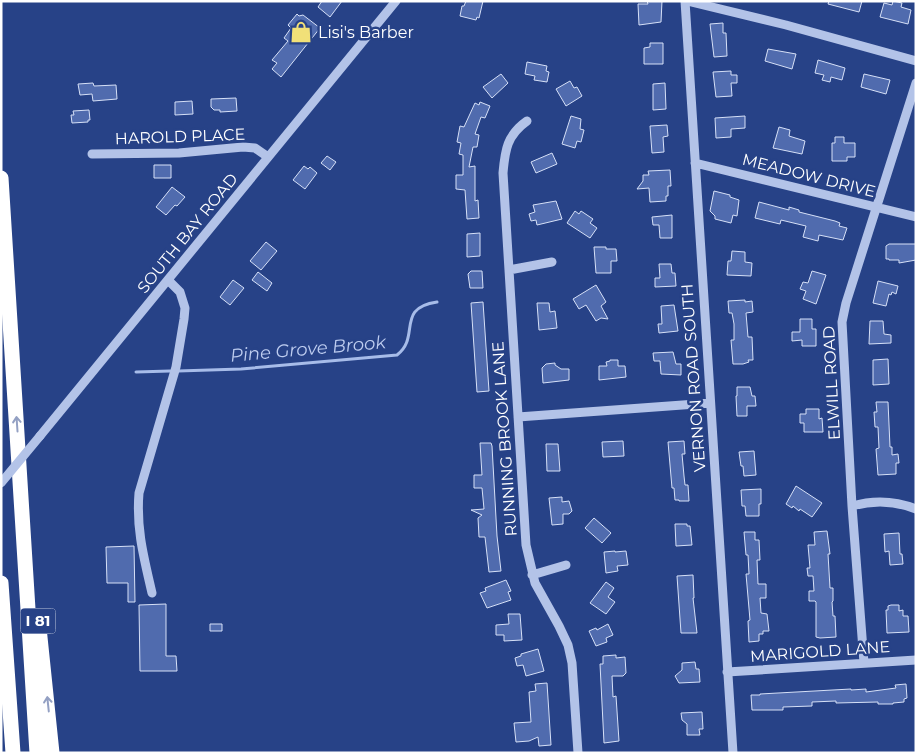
<svg xmlns="http://www.w3.org/2000/svg" width="917" height="754" font-family="Montserrat,sans-serif">
<style>
.lines{fill:none;stroke-linecap:round;stroke-linejoin:round}
.stream{stroke:#a7bce9;stroke-width:3}
.building{fill:#506bae;stroke:#d6e0f7}
.minor{stroke:#b3c3e8;stroke-width:9}
.highway{stroke:#fff;stroke-width:15}
.minor-bridge{stroke:#b3c3e8;stroke-width:9}
.oneway{stroke:#93a0c3}
.labels{text-anchor:middle;stroke-width:5;stroke-linejoin:round;paint-order:stroke}
.shield{fill:#274287;stroke:#bec6db;stroke-width:1}
.shield-label{font-size:15px;font-weight:bold;fill:#fff}
.poi-label{font-size:16px;fill:#fff;stroke:#274287;text-anchor:start}
.street-label{font-size:16px;fill:#fff;stroke:#274287}
.water-label{font-size:18px;font-style:italic;fill:#becdf0;stroke:#274287}
</style>
<rect width="100%" height="100%" fill="#274287"/>
<g class="lines">
<path class="stream" d="M178,371L241,369L397,355C421,337 395,308 437,302
M136,372L170,371"/>
</g>
<path class="building" d="M322,1H342L330,17L318,7Z
M466,1H483L479,18L477,17L476,20L460,16L462,6H464Z
M647,1H662L661,22L639,25L638,4H648Z
M829,1H862L859,12L828,4Z
M893,1L902,3L901,7L911,10L908,24L880,17L884,3L892,5Z
M297,14L299,16L303,15L320,28L281,77L272,69L277,63L272,60L288,41L284,38L291,28L288,25Z
M723,23V33H726L727,56L714,57L710,24Z
M650,43H663V64H644V48L650,47Z
M768,49L796,54L792,69L765,61Z
M818,60L845,68L842,80L831,77L830,82L822,80L824,75L815,73Z
M527,62L547,66L546,71L549,72L547,82L534,80L535,76L525,74Z
M731,71V75H737V83H731L732,96L716,97L713,72Z
M501,74L508,83L492,98L483,87Z
M864,74L890,80L886,94L861,87Z
M570,81L574,88L577,87L582,96L566,106L556,89Z
M93,83L94,86L116,85L117,99L93,101L92,94L80,95L78,84Z
M665,83L666,109L653,110V84Z
M236,98L237,111L220,112V110H214L211,107V99Z
M192,101L193,114L175,115V102Z
M480,102L490,106L485,118L481,117L475,134L479,135L477,147H473L469,167L475,166V201L478,200L479,218L467,219L465,190L456,189V175H463V155L459,154L461,143L457,142L460,126L464,127L475,103L479,105Z
M89,110L90,120H88V122L72,123L71,115H74L73,111Z
M571,116L581,119L580,129L584,130L581,142L577,141L575,148L562,144Z
M745,116V128L731,129V137L716,138L715,118Z
M667,125L668,136L663,137L664,152L652,153L650,126Z
M779,127L790,130L789,136L805,141L802,154L773,148Z
M835,137H844V143H855V157H847V161H832V143H835Z
M552,153L557,164L536,173L531,162Z
M327,156L336,162L330,170L321,163Z
M154,165H171V178H154Z
M304,166L308,169L310,167L317,173L305,189L293,180Z
M670,170L671,186H668V196H666V201L650,202L649,188L637,189L643,181V175H649L648,171Z
M172,187L185,197L177,206L175,205L166,215L156,207Z
M714,191L730,195V197L739,200L737,216L733,215L731,223L715,219V216L710,211Z
M556,201L562,219L537,225L536,220L531,221L529,214L535,212L533,205Z
M759,202L789,210V207L799,210V212L835,221L840,223L839,226L847,228L843,240L819,235L818,241L803,237L806,226L781,220L780,224L755,218Z
M575,211L579,214L581,211L593,219L590,223L597,228L590,238L567,223Z
M672,215V238H660L659,225H653L652,217Z
M480,233V256L467,257V234Z
M266,242L277,251L261,270L250,261Z
M889,244H916V260L899,263V260H889V259H886V246Z
M594,247H606V249H616L617,261H611V273H596Z
M732,251L745,252V262L752,263L751,276L727,275L728,261H731Z
M659,264H671L672,273H675L676,286L655,287V278H660Z
M471,271H482L483,288H470L468,274Z
M812,271L826,275L816,304L803,299L806,291L800,289L803,282L808,283Z
M258,272L272,283L267,291L252,280Z
M233,280L244,288L230,305L220,297Z
M878,281L898,286L896,294L892,292L891,295L889,294L886,306L873,303Z
M596,285L606,302L601,306L608,319L601,318L596,321L586,305L579,309L573,299Z
M745,300V302L752,301L753,312L746,313L748,337H752L753,360H748L749,362L743,364H733L731,340H734V324L732,313H729L728,301Z
M483,302L489,391L477,392L471,303Z
M537,303H549L550,312L555,311L557,328L539,330Z
M674,305L678,331L659,333L658,324H662L661,306Z
M800,319H812V329H816V346H802V340L792,341V332H800Z
M870,321H883L884,334L891,335V343L869,344Z
M673,352L676,364H681V375L661,374L660,361H654L653,353Z
M888,359L889,384L873,385V360Z
M610,360H618V366H625L626,377L599,380V366H607L606,362L610,361Z
M555,363V365L561,369H569V380L543,383L542,368L546,364Z
M737,387H750L752,396H755L756,406H747V416H737L736,396H737Z
M876,402H888L890,447H892V455L898,454L899,463H896V474L878,475L876,449L879,448L878,427H875L874,412H877Z
M806,409H819V419L822,418L823,432H804V423H800V414H806Z
M623,441L624,456L603,457L602,442Z
M684,441L685,454H682L684,476L685,485H688L689,501H679V500H675L674,488H672L668,442Z
M480,443H491L492,446L497,536L501,571L489,572L485,537H479L478,518L482,515L471,510L484,509L482,488H474V475H482Z
M546,444H558L560,471H547Z
M754,451L756,475L744,476L743,466H741L739,452Z
M796,486L822,503L812,517L800,509L799,511L793,506L792,508L786,504Z
M761,489V504H759V516H746L745,506H742L741,490Z
M562,497V502L569,501L572,511L569,514H563V524L552,525L549,498Z
M594,518L611,533L602,543L585,528Z
M675,524H687V526H690L692,545L676,546Z
M827,531L830,554H828L830,588H833V601L832,602L833,616H835L836,637L820,638L816,637V602L815,601H809V591H814L813,576H808L807,568H810L808,545H815L814,532Z
M744,532H755V540H759L760,560H757L758,584H766V598H760L761,613L767,614L769,631H763V634H759V641L749,642L748,621L750,620L746,574H749L748,555H746Z
M899,533L900,554H902L903,564L890,565L889,551L885,552L884,534Z
M134,546L135,602H128V583H107L106,547Z
M615,551V552L626,551L628,565L617,566L618,571L606,573L604,552Z
M693,575L694,598H693L697,633H681L677,576Z
M506,580L511,591L508,592L511,600L487,608L480,593L486,591L485,588Z
M606,582L614,588L608,597L615,602L606,614L590,603Z
M166,604V656H176L177,671H140L139,605Z
M891,605H899V611L903,610V616H908L909,632L887,633L886,610H888V606Z
M508,614H520L522,640L504,641V635H496V625L509,624Z
M210,624H222V631H210Z
M608,624L613,635L606,638L607,642L596,646L589,631L596,628L597,630Z
M538,649L544,671L526,676L523,665L517,666L515,658L521,656V654Z
M616,655V658L625,657L626,673L623,676H612L613,697L616,696L619,741L604,743L600,664H603V656Z
M695,662L696,669H699L700,682L679,683L675,676L682,670V663Z
M547,683L551,745L539,746L538,737L529,741L516,742L514,723L531,722L529,692L536,691L535,684Z
M906,684L907,698L904,699V702L893,703V704H878V702L836,703V701L812,702V706L783,707V710H752L751,695H760V694L851,689V690L866,689V692L896,688L895,685Z
M702,712L703,729H699L700,735H687V724L682,720L681,713Z"/>
<g class="lines">
<path class="minor" d="M685,1L733,753
M687,1L786,25L916,61
M527,121C507,135 505,150 503,173L526,545L535,583L559,626L568,645L572,663L578,753
M92,154L179,153L243,147L255,148L268,157
M695,163L916,217
M509,270L552,262
M518,417L710,403
M40,436L396,1
M852,506C873,500 896,501 916,509
M532,575L566,565
M152,593C144,558 136,529 139,493L176,367L184,319L185,308L180,292L168,280
M864,663L852,506L842,322L846,303L916,83
M727,672L916,660"/>
<path class="highway" d="M1,178L37,753
M1,583L13,753
M38,618L52,753"/>
<path class="minor-bridge" d="M1,483L40,436"/>
</g>
<defs><path id="oneway-shaft" d="M-6 0H5M1.5-3L5.5 0L1.5 3" fill="none" stroke-width="1.6" stroke-linecap="round" stroke-linejoin="round" transform="scale(1.25)"/></defs>
<g class="oneway">
<use href="#oneway-shaft" transform="translate(17 424) rotate(-94)"/>
<use href="#oneway-shaft" transform="translate(48 704) rotate(-96)"/>
</g>
<defs>
<g id="shop-bare" transform="scale(1.725)"><path d="M-5-2.5h2.3a2.7 3.5 0 0 1 5.4 0H5L5.5 6h-11ZM-1.5-2.5h3a1.5 2.3 0 0 0-3 0Z" fill="#f1e078" stroke="#274287" stroke-width="2.5" paint-order="stroke"/></g>
</defs>
<g fill-rule="evenodd">
<use href="#shop-bare" x="301" y="32"/>
</g>
<g class="labels">
<rect class="shield" x="20.5" y="608.5" width="35" height="25" rx="4"/>
<g class="shield-label">
<text x="38" y="626">I 81</text>
</g>
<g class="poi-label">
<text x="318" y="38">Lisi's Barber</text>
</g>
<g class="street-label">
<text transform="translate(180 136) rotate(-2)" y="6">HAROLD PLACE</text>
<text transform="translate(809 175) rotate(14)" y="6">MEADOW DRIVE</text>
<text transform="translate(187 233) rotate(-51)" y="6">SOUTH BAY ROAD</text>
<text transform="translate(693 378) rotate(-94)" y="6">VERNON ROAD SOUTH</text>
<text transform="translate(831 383) rotate(-93)" y="6">ELWILL ROAD</text>
<text transform="translate(504 439) rotate(-94)" y="6">RUNNING BROOK LANE</text>
<text transform="translate(820 651) rotate(-4)" y="6">MARIGOLD LANE</text>
</g>
<g class="water-label">
<text transform="translate(308 349) rotate(-5)" y="6">Pine Grove Brook</text>
</g>
</g>
<rect width="917" height="754" fill="none" stroke="#ffffff" stroke-width="5"/>
</svg>
